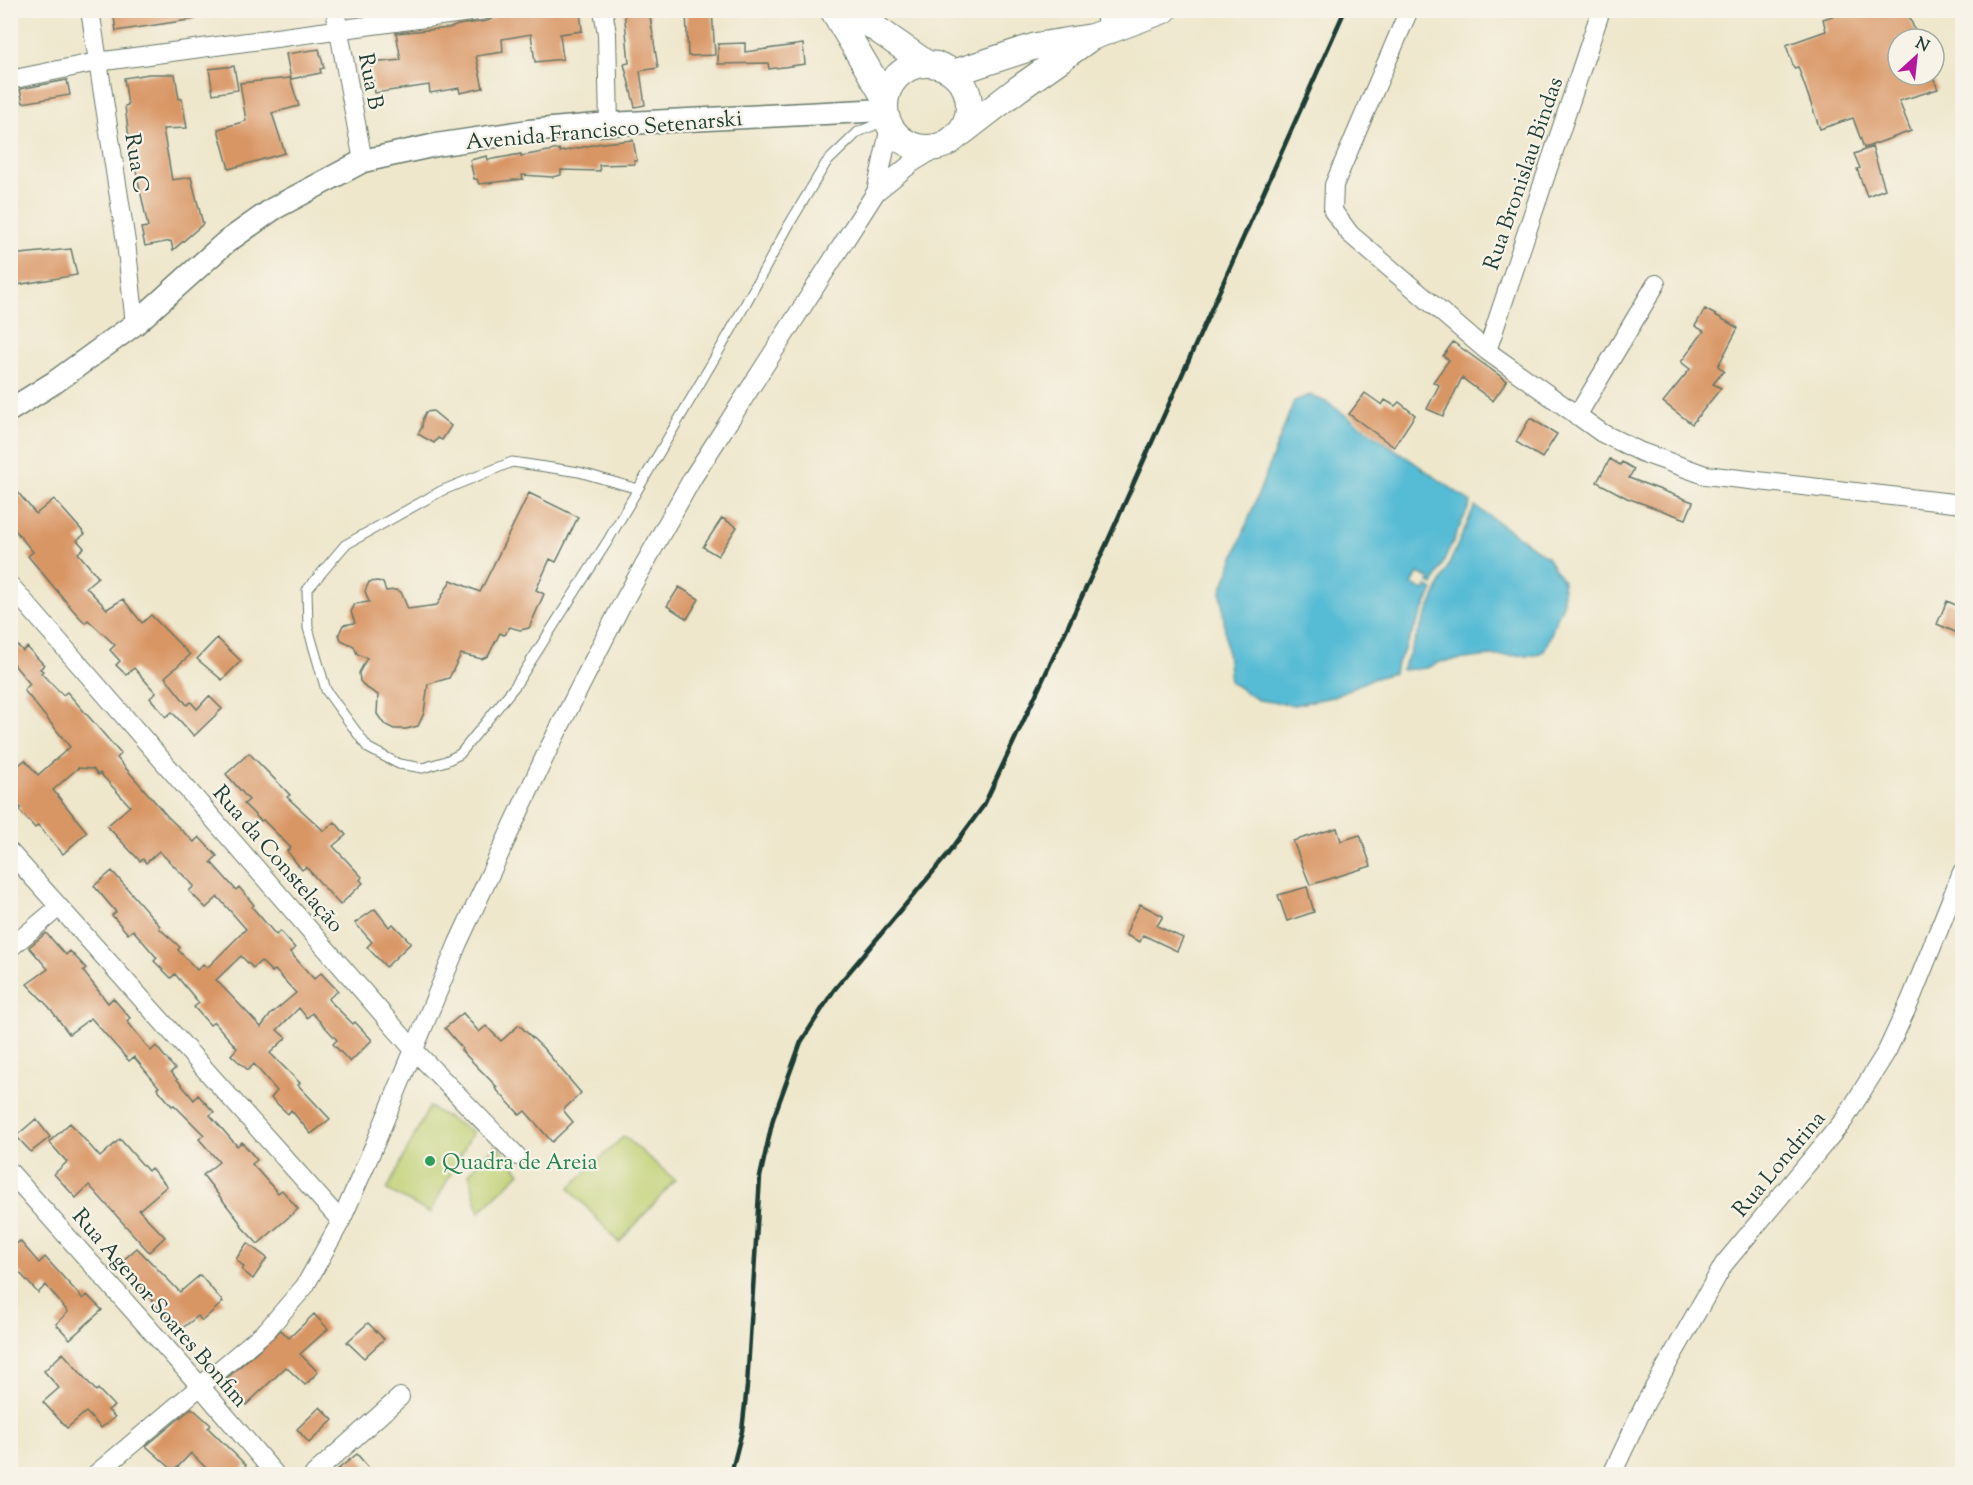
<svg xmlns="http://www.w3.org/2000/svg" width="1973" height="1485" font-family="'Sorts Mill Goudy',serif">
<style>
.green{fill:#c0d073;stroke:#708654;stroke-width:1.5}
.water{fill:#56bbd4;stroke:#3a7c84;stroke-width:1.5}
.building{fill:#d99665;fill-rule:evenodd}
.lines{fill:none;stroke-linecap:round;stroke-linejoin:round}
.service-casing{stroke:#677869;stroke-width:11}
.minor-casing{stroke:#677869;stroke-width:20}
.tertiary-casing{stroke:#677869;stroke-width:25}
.secondary-casing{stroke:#677869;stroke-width:28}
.service{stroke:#fff;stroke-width:9}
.minor{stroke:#fff;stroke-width:18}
.tertiary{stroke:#fff;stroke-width:22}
.secondary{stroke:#fff;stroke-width:26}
.rail{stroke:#1f3d34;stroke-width:4.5}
.leisure-dot{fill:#2e9e5b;stroke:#f7f3e8;stroke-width:2}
.labels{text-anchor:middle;stroke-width:4.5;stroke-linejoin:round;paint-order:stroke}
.street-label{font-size:22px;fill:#1f3d34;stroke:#f7f3e8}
.leisure-label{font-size:22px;fill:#27864d;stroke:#f7f3e8;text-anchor:start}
</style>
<rect width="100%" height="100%" fill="#f7f3e8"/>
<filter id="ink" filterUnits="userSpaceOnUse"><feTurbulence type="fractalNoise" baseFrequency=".0167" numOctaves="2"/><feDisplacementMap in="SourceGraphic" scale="12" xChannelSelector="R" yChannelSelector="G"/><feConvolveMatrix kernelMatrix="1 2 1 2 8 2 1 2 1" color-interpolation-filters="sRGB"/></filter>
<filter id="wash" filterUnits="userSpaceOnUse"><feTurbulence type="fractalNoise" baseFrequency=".008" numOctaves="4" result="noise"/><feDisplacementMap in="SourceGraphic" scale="24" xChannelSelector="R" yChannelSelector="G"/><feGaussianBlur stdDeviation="1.35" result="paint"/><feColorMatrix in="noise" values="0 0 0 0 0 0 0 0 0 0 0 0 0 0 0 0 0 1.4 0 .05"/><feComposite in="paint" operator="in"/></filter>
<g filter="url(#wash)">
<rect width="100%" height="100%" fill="#eee7cc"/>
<path class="green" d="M429,1107L473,1132L430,1213L387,1190Z
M624,1136L675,1180L619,1243L569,1188Z
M497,1144L520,1173L479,1212L469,1173Z"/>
<path class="water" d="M1310,395L1328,403L1471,502L1433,585L1429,583L1430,579L1418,573L1412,584L1424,591L1427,587L1433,590L1393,673L1369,680L1332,697L1294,705L1258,700L1230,682L1221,591L1294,401Z
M1475,506L1547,557L1563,581V604L1544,651L1535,655L1491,656L1439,662L1427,668L1402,670Z"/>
<g id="blocks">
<path class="building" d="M113,10H194L195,19L116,31Z
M535,10H580L582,31L560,34L563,59L535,62L531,34L502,39L503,52L476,56L483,88L460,93L459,88L430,93L429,85L375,93L370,63L401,60L396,33L450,28L458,25L487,21L494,18L495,15Z
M624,10H649L658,68L640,71L645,105L635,107L624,64L629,63Z
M712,10L715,55L688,56L686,12Z
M1852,10H1861L1864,18L1889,10H1907L1918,39H1898V75H1932L1938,89L1899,101L1911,131L1864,148L1853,118L1820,129L1798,67L1794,68L1786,45L1826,31L1823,19Z
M745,43V52L803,44L805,64L769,69L768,63L718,64V44Z
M319,49L324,68L320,69L321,73L291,79L286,54Z
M234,66L238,90L213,94L209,69Z
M149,74H175L179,99H182L187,128L163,129L172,180L191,177L203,224L173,250L171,241L145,246L141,228L148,227L129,138L125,106L128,105L124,78Z
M290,78L299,106L272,113L285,153L229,169L218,129L246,121L240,83Z
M67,80L70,95L23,103L20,89Z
M633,140L637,161H634L635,164L599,165L600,171L561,170V175L552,177L522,175L523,179L479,184L477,179H474L470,160L487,156L488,160L521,154V156L559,149L560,152L602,143Z
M1872,147L1885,189L1867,196L1857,169L1860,168L1854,154Z
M71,249L77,275L10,286V255Z
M1705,309L1738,328L1718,366L1724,371L1713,384L1721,388L1692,424L1663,402L1690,369L1681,362L1704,331L1695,326Z
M1453,342L1507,381L1493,401L1462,378L1443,416L1427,409L1439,385L1433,382L1449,360L1443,356Z
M1365,393L1382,405L1385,400L1395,406L1399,402L1415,415L1394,447L1349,414Z
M433,411L451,426L442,440L438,438L434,443L418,434L422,427L423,418L426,412Z
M1530,418L1557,434L1542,458L1516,442Z
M1610,459L1620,465L1622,462L1634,469L1629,478L1693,502L1686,519L1627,498L1597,482Z
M10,483L36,514L54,499L85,534L77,540L84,548L78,553L98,577L86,587L107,609L123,599L142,623L151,615L190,655L165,677L187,705L191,702L197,709L209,696L222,709L194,736L172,712L166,717L150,698L156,693L134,668L126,675L116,665L120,661L110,650L115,645L88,620L85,623L73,610L28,556L33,552L10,524Z
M529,493L578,517L556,562L550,559L536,590L544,594L529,628L520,630L510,627L504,635L500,633L488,656L482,659L461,654L449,678L428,684L424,713L418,726L406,729H394L384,724L377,714L378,695L365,687L360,681L359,673L367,658L357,654L354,646L341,640L339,634L343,625L355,623L351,612L355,604L369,602L365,591L369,582L378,581L383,583L386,591L396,590L401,592L408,609L437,605L451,580L480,592Z
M722,518L737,527L718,556L703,547Z
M679,587L699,599L687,619L667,606Z
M1947,601L1962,608V635L1937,624Z
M10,638L23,651L27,647L44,665L40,669L43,671L41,673L63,695L67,692L96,725L121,754L117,758L168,817L194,842L199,837L217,856L211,862L236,890L239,887L254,905L252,907L276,935L280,931L295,948L290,952L314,979L321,973L338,991L328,999L353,1024L355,1022L372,1040L350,1062L333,1044L337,1040L312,1013L307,1018L299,1008L277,1030L286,1038L270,1053L300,1083L298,1085L330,1119L311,1134L291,1110L288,1114L271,1098L277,1091L254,1064L248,1070L231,1055L237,1048L214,1022L210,1025L194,1007L199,1003L175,974L171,978L154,961L157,958L133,930L128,934L112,915L116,912L94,886L112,871L160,926L159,928L180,947L178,950L197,970L203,964L207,968L246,929L218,897L206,908L189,891L194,886L159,851L146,863L143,859L140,861L107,826L130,806L100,773L98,775L93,769L78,768L53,790L87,832L63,854L38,825L35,828L19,810L21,808L10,796V772L25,760L38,775L70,747L24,690L30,684L10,660ZM241,956L253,968L261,961L272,972L275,970L296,993L271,1014L261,1027L216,980Z
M217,638L241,661L222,680L197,659Z
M249,753L290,795L287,797L324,831L335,822L346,835L333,846L362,877L360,880L363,883L340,905L306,867L302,870L287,851L291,848L263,820L261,821L244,804L249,800L226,774Z
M1337,828L1341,841L1360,835L1371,866L1310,885L1293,841Z
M1307,887L1314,912L1287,921L1278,895Z
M1140,904L1163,916L1157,926L1183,938L1177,951L1143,935L1140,942L1126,935L1130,923Z
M375,909L389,927L393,924L411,943L386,967L367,947L372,942L355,923Z
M46,933L66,955L70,951L86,968L83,971L108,1003L113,998L130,1018L127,1021L151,1051L156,1046L175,1069L171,1072L194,1100L198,1095L214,1112L210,1115L237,1146L242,1142L257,1160L252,1164L278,1193L282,1190L298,1209L258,1244L241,1226L242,1225L203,1175L219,1162L199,1139L204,1135L174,1105L172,1106L157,1088L159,1087L134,1057L129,1061L91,1018L69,1034L49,1007L27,984L48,969L29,947Z
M463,1013L479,1032L486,1026L501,1041L519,1025L543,1048L581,1093L563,1110L573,1122L552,1142L525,1111L520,1115L495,1088L497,1087L461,1050L462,1048L445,1028Z
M36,1119L50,1137L31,1152L16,1136Z
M70,1123L100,1157L120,1139L148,1171L151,1168L167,1186L139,1210L165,1237L149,1252L89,1185L76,1198L54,1174L67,1162L49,1142Z
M20,1241L39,1263L45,1257L83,1299L87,1295L102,1310L70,1339L56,1324L68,1312L46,1285L38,1293L10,1262V1249Z
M247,1243L267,1258L253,1279L242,1270L244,1267L236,1259Z
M137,1248L180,1292L200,1275L223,1302L202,1321L198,1316L176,1333L163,1313L120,1263Z
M314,1314L328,1329L300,1354L318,1372L305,1385L286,1367L246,1405L225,1380L281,1330L289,1338Z
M368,1323L384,1339L364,1358L347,1342Z
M63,1353L96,1391L98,1389L114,1406L108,1410L115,1417L101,1428L86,1412L67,1428L43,1402L59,1388L44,1371Z
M320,1407L333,1420L309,1443L297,1429Z
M192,1408L211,1425L208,1428L246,1465L237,1474H212L191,1453L174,1471L146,1446Z
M357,1454L374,1474H332Z"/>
</g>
</g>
<g filter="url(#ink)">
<use href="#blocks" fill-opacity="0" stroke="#677869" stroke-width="1.5"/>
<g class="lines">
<g class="service-casing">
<path id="service" d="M638,489L579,472L512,462L441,491L345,545L307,590L308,628L326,690L368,748L399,764L423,768L446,761L460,754L515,686L607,542L730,332L790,223L826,163L858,132L887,120"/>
</g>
<g class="minor-casing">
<path id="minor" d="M90,10L126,242L135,324
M335,10L363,161
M603,10L607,34L609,124
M1104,10L1109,31
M1409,10L1334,185L1333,211L1350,234L1487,351L1602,433L1641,452L1705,475L1962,504
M10,80L97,62L485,10
M876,192L890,126
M1487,351L1601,10
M1577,416L1656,284
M10,585L414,1050L517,1156
M10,852L341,1221
M10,948L59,907
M10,1172L201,1387L275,1474
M96,1474L267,1330L305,1286L341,1221L374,1146L458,943L547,752L621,606L692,479L876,192L912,163L938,147
M314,1474L400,1397
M1612,1474L1646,1402L1724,1264L1844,1120L1887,1051L1911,999L1962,872"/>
</g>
<g class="tertiary-casing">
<path id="tertiary" d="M10,410L55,382L135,324L225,243L273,209L363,161L436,145L529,131L609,124L885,110"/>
</g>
<g class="secondary-casing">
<path id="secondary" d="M833,10L885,98
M854,10L868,23L927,64
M885 106a42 42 0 1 1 84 0a42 42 0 1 1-84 0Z
M953,73L1036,46L1092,37L1164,10
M961,133L1018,89L1086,41"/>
</g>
<use href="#service" class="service"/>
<use href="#minor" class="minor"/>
<use href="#tertiary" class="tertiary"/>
<use href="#secondary" class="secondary"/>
<path class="rail" d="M731,1474L742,1431L747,1386L760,1177L773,1119L801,1042L834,990L948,854L984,805L1106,545L1345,10"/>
</g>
</g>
<circle class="leisure-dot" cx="430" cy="1161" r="6"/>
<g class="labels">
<g class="street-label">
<text transform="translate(372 81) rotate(79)" y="8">Rua B</text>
<text transform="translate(604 129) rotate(-5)" y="8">Avenida Francisco Setenarski</text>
<text transform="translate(138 163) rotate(81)" y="8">Rua C</text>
<text transform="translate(1522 173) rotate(-71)" y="8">Rua Bronislau Bindas</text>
<text transform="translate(279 858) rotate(49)" y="8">Rua da Constelação</text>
<text transform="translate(1778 1163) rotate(-50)" y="8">Rua Londrina</text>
<text transform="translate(161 1307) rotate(49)" y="8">Rua Agenor Soares Bonfim</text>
</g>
<g class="leisure-label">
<text x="442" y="1169">Quadra de Areia</text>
</g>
</g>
<rect width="1973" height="1485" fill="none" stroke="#f7f3e8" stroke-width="36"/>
<g transform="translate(1916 57) rotate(27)"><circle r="28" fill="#f7f3e8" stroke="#a1aaa0" stroke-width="1.5"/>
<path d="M0-4.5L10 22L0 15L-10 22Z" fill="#b5179e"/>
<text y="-9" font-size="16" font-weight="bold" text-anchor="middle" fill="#1f3d34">N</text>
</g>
</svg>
